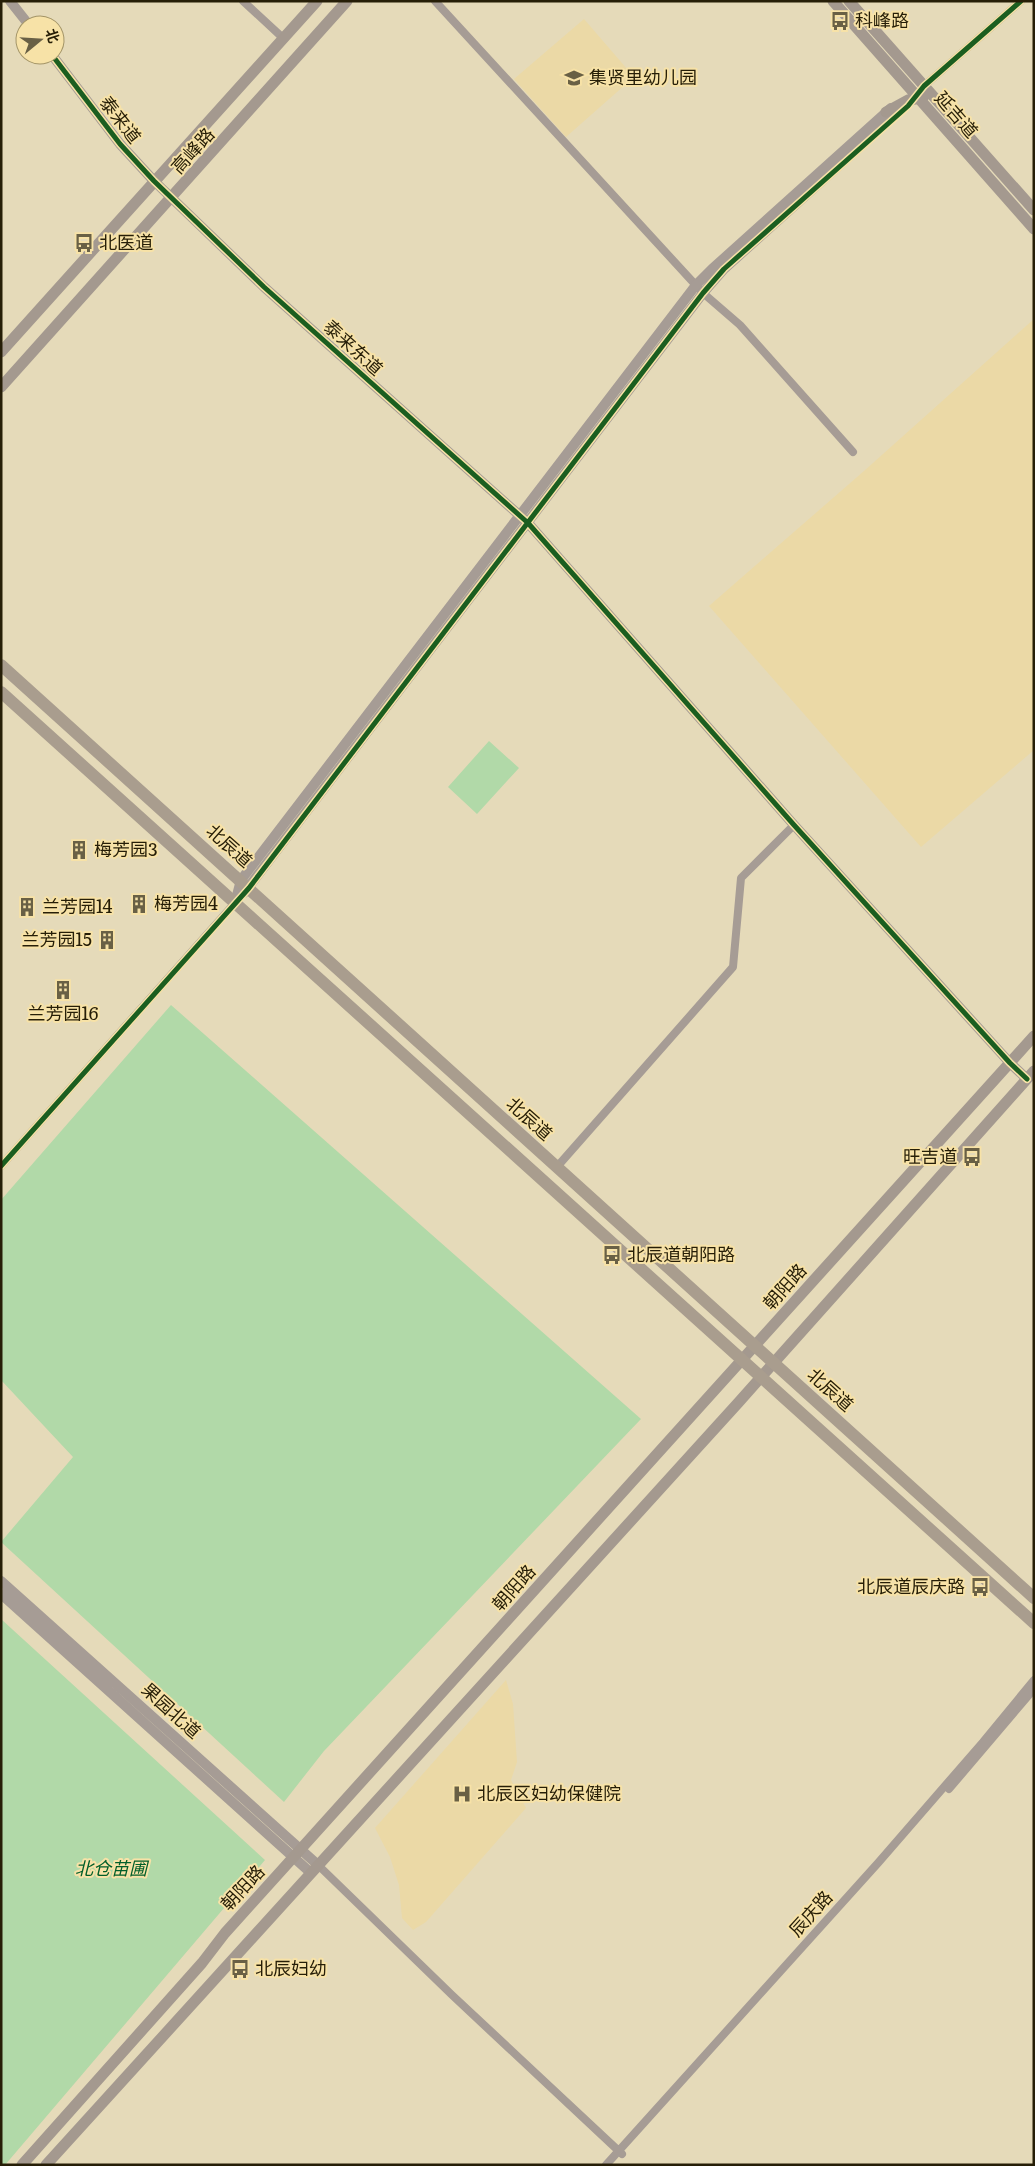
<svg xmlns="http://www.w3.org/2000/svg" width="1035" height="2166" font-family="Literata,'Noto Sans SC',serif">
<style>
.built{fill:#ebd9a6}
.green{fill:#b1d9a8}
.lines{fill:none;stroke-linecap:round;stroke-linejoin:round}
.minor{stroke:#a69c95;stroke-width:8}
.tertiary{stroke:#a69c95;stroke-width:10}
.secondary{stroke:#a4998f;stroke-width:11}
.primary{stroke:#a99d8e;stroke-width:12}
.cycleway-casing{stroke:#f7e2a7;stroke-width:8}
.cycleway{stroke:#1b5e20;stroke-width:5}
.labels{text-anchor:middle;stroke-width:4;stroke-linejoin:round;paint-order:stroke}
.poi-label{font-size:18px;fill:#261e07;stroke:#f7e2a7;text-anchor:start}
.street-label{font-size:18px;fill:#261e07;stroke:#f7e2a7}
.park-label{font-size:18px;font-style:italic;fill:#015e2a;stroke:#f7e2a7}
</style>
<rect width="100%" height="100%" fill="#e5dab9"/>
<path class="built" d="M584,19L634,77L566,137L514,79Z
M1034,319V750L921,847L709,606L864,471Z
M506,1680L513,1704L517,1762L511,1780L526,1808L426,1922L413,1930L402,1918L399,1885L390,1857L375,1828Z"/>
<path class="green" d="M489,741L519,768L477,814L448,787Z
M171,1005L641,1419L324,1751L284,1802L1,1542L73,1457L1,1380V1200Z
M1,1619L265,1860L5,2165H1Z"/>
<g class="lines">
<path class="minor" d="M243,1L283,38
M435,1L703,293L740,325L853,452
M924,86L1021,1
M1,1166L235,903
M556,1168L733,967L741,878L794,825
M949,1789L1034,1689
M318,1865L452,1995L622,2154
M606,2165L878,1863L983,1742L1034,1680"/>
<path class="tertiary" d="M10,1L29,25
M52,55L120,144L154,181L264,287L528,523L794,825L1010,1063L1027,1079
M244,893L703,293L724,269L914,98
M235,903L241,880L696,285L712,269L891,108
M1,1581L318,1865
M1,1594L311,1873"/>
<path class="secondary" d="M833,1L1034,229
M849,1L1034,210
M886,112L908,100L923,98
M1,352L317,1
M1,387L347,1
M22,2165L202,1963L225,1933L1034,1036
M46,2165L738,1403L1034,1071"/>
<path class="primary" d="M1,665L1034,1598
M1,692L1034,1623"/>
<g class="cycleway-casing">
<path id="cycleway" d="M52,55L120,144L154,181L264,287L528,523L794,825L1010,1063L1027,1079
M1,1166L249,888L703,293L724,269L908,106L924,86L1021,1"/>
</g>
<use href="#cycleway" class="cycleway"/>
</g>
<defs>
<g id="bus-bare" transform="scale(1.5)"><path d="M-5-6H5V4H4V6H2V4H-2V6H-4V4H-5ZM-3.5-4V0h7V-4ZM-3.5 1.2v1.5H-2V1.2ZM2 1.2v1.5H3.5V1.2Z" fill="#696045" stroke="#f7e2a7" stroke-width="2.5" paint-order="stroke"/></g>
<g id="school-bare" transform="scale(1.5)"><path d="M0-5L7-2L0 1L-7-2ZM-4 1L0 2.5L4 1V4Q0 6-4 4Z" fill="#696045" stroke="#f7e2a7" stroke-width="2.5" paint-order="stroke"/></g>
<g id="building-bare" transform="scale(1.5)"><path d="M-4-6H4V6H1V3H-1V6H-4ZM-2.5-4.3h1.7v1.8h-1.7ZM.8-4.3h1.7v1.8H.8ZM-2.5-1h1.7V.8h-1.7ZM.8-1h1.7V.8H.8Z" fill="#696045" stroke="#f7e2a7" stroke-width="2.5" paint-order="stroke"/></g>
<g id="hospital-bare" transform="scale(1.5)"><path d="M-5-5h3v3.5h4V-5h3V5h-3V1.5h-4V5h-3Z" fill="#696045" stroke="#f7e2a7" stroke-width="2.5" paint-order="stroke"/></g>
</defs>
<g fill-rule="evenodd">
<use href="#bus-bare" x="840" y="21"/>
<use href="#school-bare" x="574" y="78"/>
<use href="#bus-bare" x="84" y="243"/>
<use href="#building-bare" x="79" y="850"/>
<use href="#building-bare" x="139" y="904"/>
<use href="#building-bare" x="27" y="907"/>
<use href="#building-bare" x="107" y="940"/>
<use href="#building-bare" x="63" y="990"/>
<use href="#bus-bare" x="972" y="1157"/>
<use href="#bus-bare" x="612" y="1255"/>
<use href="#bus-bare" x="980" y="1587"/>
<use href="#hospital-bare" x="462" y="1794"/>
<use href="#bus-bare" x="240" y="1969"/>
</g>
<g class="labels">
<g class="poi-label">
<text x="855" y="27">科峰路</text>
<text x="589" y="84">集贤里幼儿园</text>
<text x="99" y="249">北医道</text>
<text x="94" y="856">梅芳园3</text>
<text x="154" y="910">梅芳园4</text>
<text x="42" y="913">兰芳园14</text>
<text x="92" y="946" text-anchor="end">兰芳园15</text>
<text x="63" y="1020" text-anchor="middle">兰芳园16</text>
<text x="957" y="1163" text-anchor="end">旺吉道</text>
<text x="627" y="1261">北辰道朝阳路</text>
<text x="965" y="1593" text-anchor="end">北辰道辰庆路</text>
<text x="477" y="1800">北辰区妇幼保健院</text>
<text x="255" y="1975">北辰妇幼</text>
</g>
<g class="street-label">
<text transform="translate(956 115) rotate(49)" y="6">延吉道</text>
<text transform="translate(120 120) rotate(52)" y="6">泰来道</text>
<text transform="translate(193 151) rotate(-48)" y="6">高峰路</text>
<text transform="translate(353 348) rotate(42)" y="6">泰来东道</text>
<text transform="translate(229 846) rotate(42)" y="6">北辰道</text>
<text transform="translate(529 1119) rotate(42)" y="6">北辰道</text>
<text transform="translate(785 1287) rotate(-48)" y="6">朝阳路</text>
<text transform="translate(830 1390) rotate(42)" y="6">北辰道</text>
<text transform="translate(514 1588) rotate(-48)" y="6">朝阳路</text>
<text transform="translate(171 1711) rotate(42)" y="6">果园北道</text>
<text transform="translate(243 1888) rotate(-47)" y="6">朝阳路</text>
<text transform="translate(811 1914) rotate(-48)" y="6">辰庆路</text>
</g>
<g class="park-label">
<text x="111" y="1875">北仓苗圃</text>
</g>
</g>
<rect width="1035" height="2166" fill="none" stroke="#261e07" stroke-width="5"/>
<g transform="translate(40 40) rotate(72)"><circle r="24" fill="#f7e2a7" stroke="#a39467"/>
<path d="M0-4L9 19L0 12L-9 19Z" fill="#696045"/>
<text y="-8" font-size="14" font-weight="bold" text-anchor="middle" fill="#261e07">北</text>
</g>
</svg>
